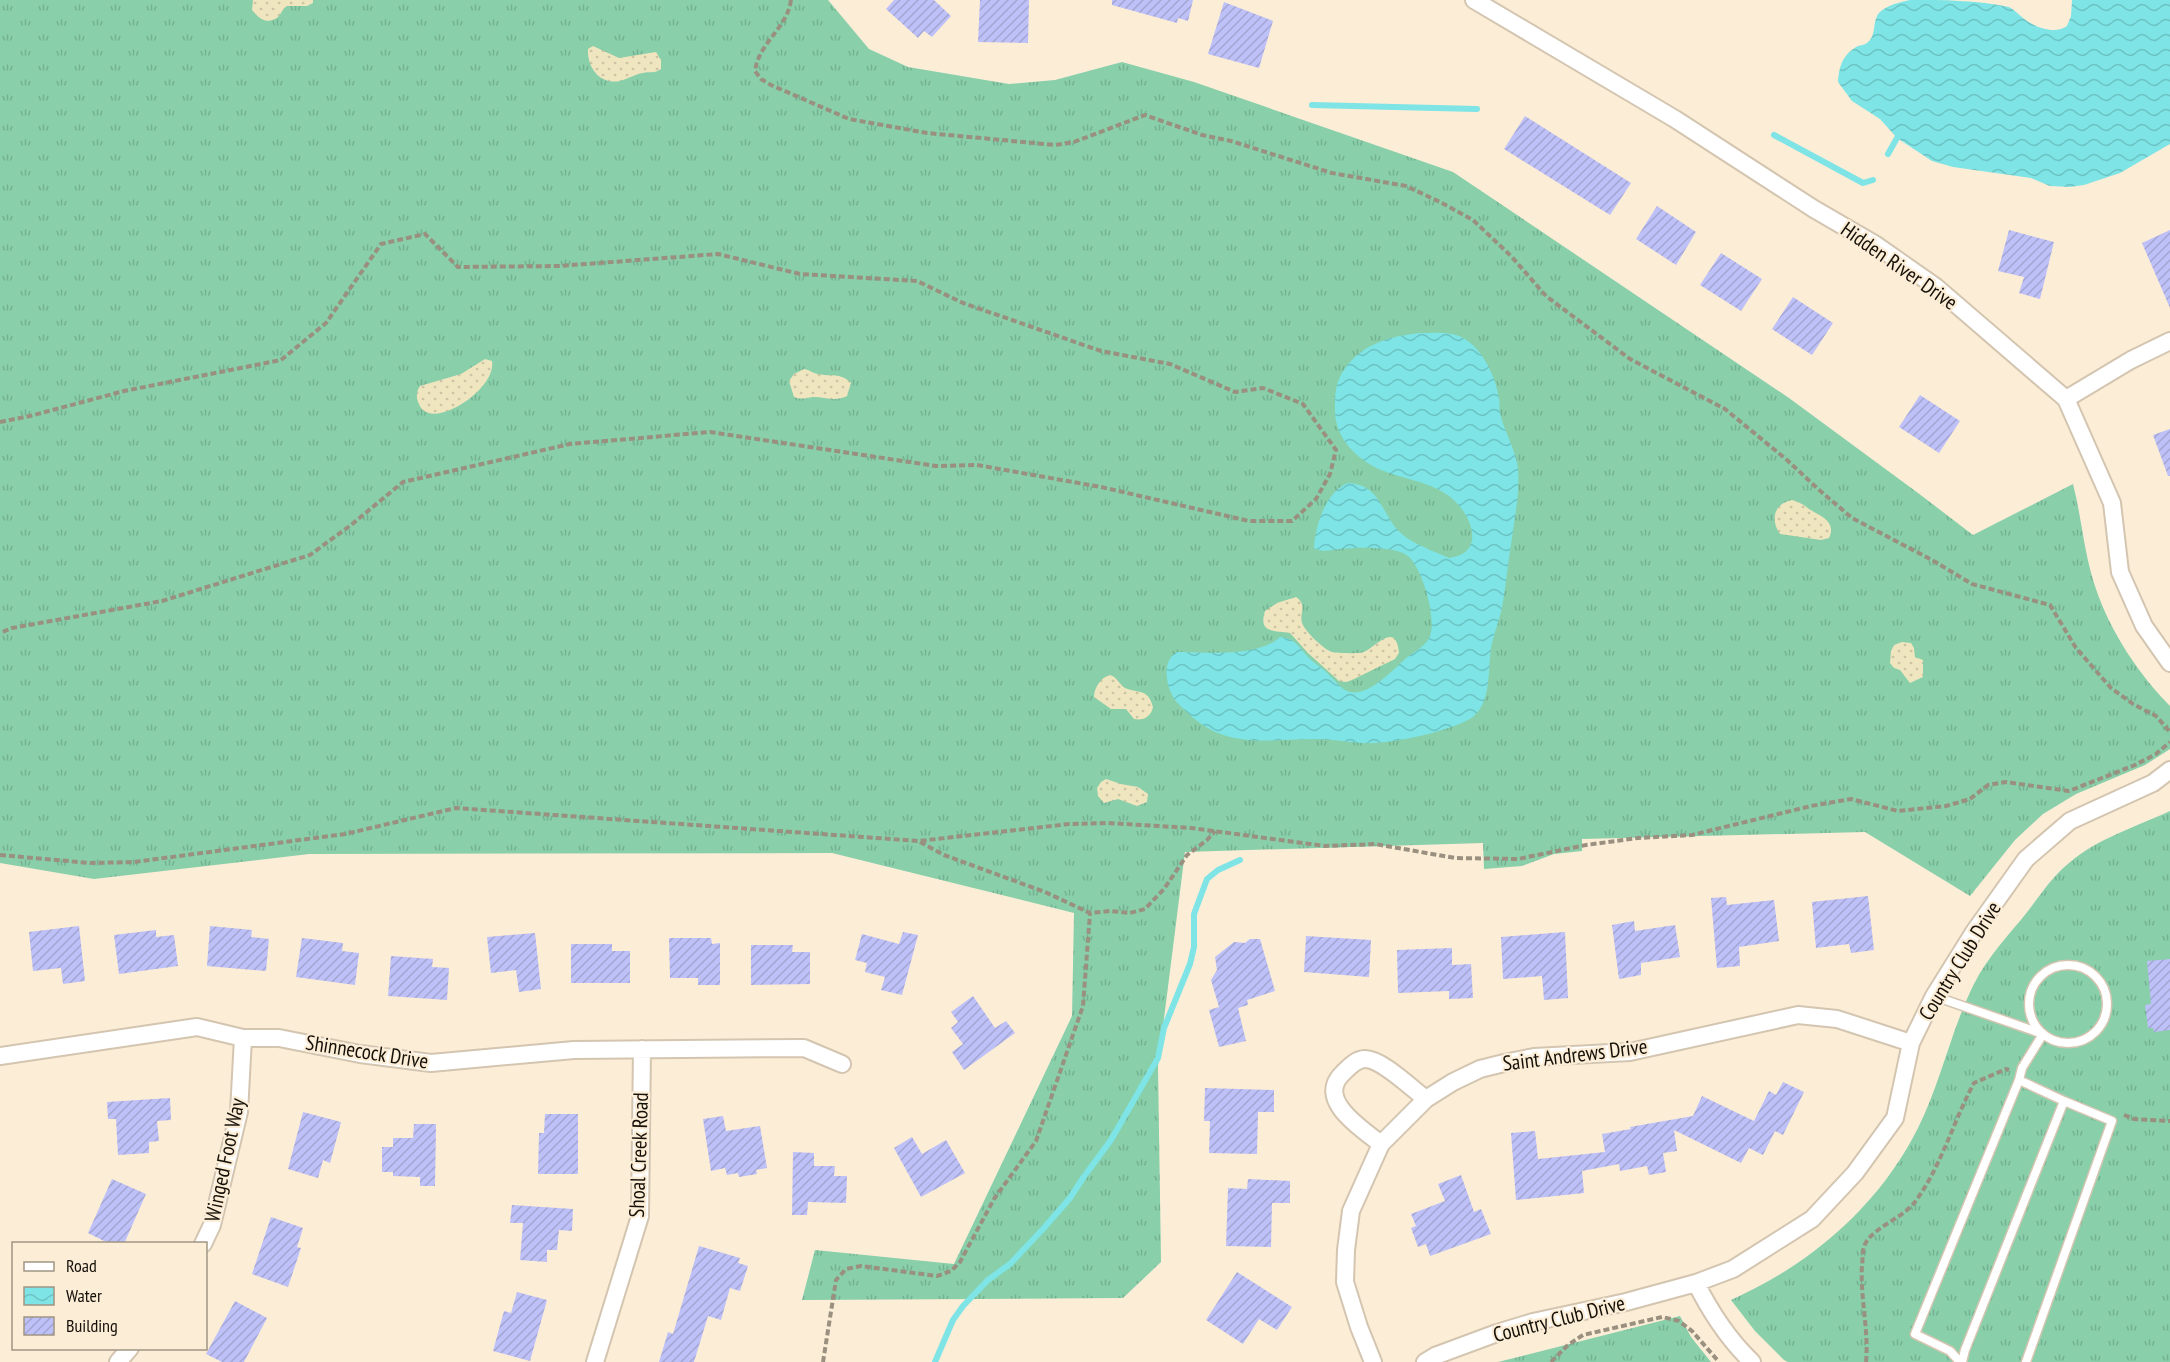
<svg xmlns="http://www.w3.org/2000/svg" width="2170" height="1362" font-family="'PT Sans Narrow',sans-serif">
<style>
.grass{fill:url(#grass-tufts)}
.sand{fill:url(#sand-dots)}
.water{fill:url(#water-waves)}
.lines{fill:none;stroke-linecap:round;stroke-linejoin:round}
.stream{stroke:#7ee4e5;stroke-width:6}
.building{fill:url(#building-hatch)}
.service-casing{stroke:#d3c5b0;stroke-width:11}
.minor-casing{stroke:#d3c5b0;stroke-width:20}
.path{stroke:#9a9080;stroke-width:4;stroke-dasharray:6 3;stroke-linecap:butt}
.service{stroke:#fff;stroke-width:8}
.minor{stroke:#fff;stroke-width:16}
.labels{text-anchor:middle;stroke-width:4.5;stroke-linejoin:round;paint-order:stroke}
.street-label{font-size:21px;fill:#151008;stroke:#fcedd7}
</style>
<defs>
<pattern id="grass-tufts" width="24" height="20" patternUnits="userSpaceOnUse" patternTransform="scale(1.5)"><rect width="24" height="20" fill="#88cfaa"/><path d="M3 7l-1-3M5 7V3M7 7l1-3M15 17l-1-3M17 17v-4M19 17l1-3" fill="none" stroke="#74b191"/></pattern>
<pattern id="sand-dots" width="8" height="8" patternUnits="userSpaceOnUse" patternTransform="scale(1.5)"><rect width="8" height="8" fill="#efe6c0"/><path d="M2 2h.1M6 6h.1" fill="none" stroke="#ccc4a4" stroke-width="1.8" stroke-linecap="round"/></pattern>
<pattern id="water-waves" width="16" height="10" patternUnits="userSpaceOnUse" patternTransform="scale(1.5)"><rect width="16" height="10" fill="#7ee4e5"/><path d="M0 5q4-4 8 0t8 0" fill="none" stroke="#6cc3c3"/></pattern>
<pattern id="building-hatch" width="6" height="6" patternUnits="userSpaceOnUse" patternTransform="scale(1.5)"><rect width="6" height="6" fill="#bec1f7"/><path d="M-1 1l2-2M0 6l6-6M5 7l2-2" fill="none" stroke="#a2a5d2"/></pattern>
</defs>
<rect width="100%" height="100%" fill="#fcedd7"/>
<path class="grass" d="M0,0H828L869,49L908,67L1009,84L1055,80L1122,62L1194,82L1453,172L1789,398L1918,493L1973,535L2073,484C2082,519 2084,555 2096,589C2110,631 2139,675 2170,706V749L2145,765L2076,794L2043,814L2015,840L1970,896L1865,832L1582,839V851L1554,854L1522,866L1484,869L1483,843L1185,852L1158,1066L1161,1262L1123,1298L802,1300L815,1250L954,1264L1072,1016L1074,913L832,853L309,854L94,879L0,863Z
M2170,811V1362H1788L1784,1360L1755,1331L1731,1300C1810,1265 1879,1206 1918,1128C1941,1082 1951,1030 1974,984C1988,956 2009,935 2028,911C2041,894 2052,877 2069,863C2098,838 2136,827 2170,811Z
M1680,1316L1691,1337L1711,1362H1498Z"/>
<path class="sand" d="M253,0H313V3L307,6H287C282,9 282,13 278,17C268,25 259,19 252,10Z
M593,46L619,58L656,52L661,60V69C654,74 650,71 643,73C635,74 628,79 620,81C600,85 587,68 588,49Z
M485,359L492,361C497,390 429,433 419,404C416,398 416,392 420,386L461,374Z
M804,369C810,370 812,373 818,374C831,377 840,372 851,383L847,396C835,402 826,397 813,397C806,398 801,400 794,397L789,381L794,374Z
M1792,500C1799,502 1803,504 1809,509C1820,516 1837,521 1829,538L1821,540L1780,534C1770,520 1774,503 1792,500Z
M1296,597C1308,605 1299,613 1302,623C1305,631 1323,649 1332,652C1336,653 1360,654 1364,652C1377,646 1396,621 1399,653L1395,659L1352,680L1346,682L1339,681L1308,653L1290,633C1274,630 1258,634 1265,611L1277,603Z
M1902,642L1911,643L1914,648L1915,657L1923,660V677L1910,683L1900,670L1894,668L1890,663L1891,651L1894,645Z
M1110,675C1117,677 1119,684 1125,688C1139,694 1148,688 1153,707C1151,717 1143,721 1134,719L1126,709H1111L1094,697C1094,688 1101,677 1110,675Z
M1106,779L1121,784L1138,787L1148,794L1147,802L1137,806L1118,799L1104,803L1098,796L1097,788L1101,782Z"/>
<path class="water" d="M1910,0C1942,0 1978,0 2009,7C2015,10 2018,14 2023,18C2034,27 2055,35 2067,26L2071,16L2072,0H2170V144L2120,173L2084,185L2070,187L2050,186L2031,178L1953,167L1932,161L1897,138L1880,119L1852,101L1838,82C1839,66 1843,54 1858,46C1861,45 1864,45 1867,43C1877,36 1872,21 1879,13C1886,5 1901,2 1910,0Z
M1420,333C1430,333 1441,332 1452,334C1478,338 1496,375 1499,399C1500,404 1499,408 1500,413C1504,432 1516,449 1518,469C1520,495 1514,520 1511,545C1507,567 1506,590 1501,612C1498,623 1495,632 1492,643C1487,665 1493,699 1474,716C1459,729 1395,743 1374,743C1355,744 1335,739 1316,739C1267,739 1226,750 1188,713C1184,709 1179,705 1175,700C1166,687 1161,661 1177,652C1206,652 1258,658 1280,637C1295,638 1299,647 1308,657C1315,664 1323,668 1329,675C1336,681 1341,690 1350,692C1368,696 1391,672 1403,661C1412,652 1429,646 1431,632C1435,614 1422,568 1408,556C1396,546 1356,547 1341,549C1331,550 1323,553 1314,548C1315,526 1326,491 1348,483C1385,485 1380,520 1407,538C1419,546 1436,552 1449,558C1490,553 1469,508 1446,494C1427,481 1402,479 1381,470C1356,459 1334,437 1335,408C1335,395 1335,385 1342,373C1359,345 1389,336 1420,333Z"/>
<g class="lines">
<path class="stream" d="M1312,105L1477,109
M1774,135L1863,183L1873,180
M1888,154L1897,138
M935,1362L953,1320L963,1306L988,1280L1010,1264L1043,1229L1070,1198L1083,1178L1111,1140L1158,1058L1164,1028L1190,964L1194,947V914L1207,879L1218,870L1240,860"/>
</g>
<path class="building" d="M894,0H934L951,16L932,37L924,31L918,38L886,9Z
M980,0H1029L1028,43L978,42Z
M1112,0H1193L1188,21L1178,18L1177,23L1112,5Z
M1224,2L1273,21L1259,68L1208,54Z
M1525,116L1631,183L1610,215L1504,149Z
M1657,206L1696,232L1676,265L1636,239Z
M2009,230L2054,242L2040,299L2019,293L2024,277L1998,271Z
M2170,230V308L2142,243Z
M1721,253L1762,279L1741,311L1700,285Z
M1793,297L1833,323L1812,355L1772,329Z
M1920,395L1960,421L1939,453L1899,427Z
M2170,429V476H2168L2153,435Z
M1868,896L1874,950L1851,953L1849,944L1816,948L1812,902Z
M1726,897L1727,905L1774,900L1779,941L1739,947L1740,966L1717,968L1711,898Z
M1634,921L1635,931L1675,925L1680,957L1641,963V975L1619,979L1612,925Z
M79,926L85,981L63,984L61,968L33,971L29,932Z
M210,926L252,930L251,937L269,939L266,971L207,966Z
M156,930V937L174,935L178,966L119,974L114,935Z
M903,932L918,935L902,995L881,990L885,977L865,972L867,963L855,960L862,934L899,944Z
M1565,932L1568,998L1544,1000L1542,976L1503,979L1501,937Z
M535,933L541,989L519,992L516,970L491,973L487,937Z
M1306,936L1371,940L1369,977L1304,972Z
M302,938L343,943L342,951L359,953L355,985L296,977Z
M669,938H711L712,944L720,943V985H698V978H670Z
M1250,939H1260L1275,991L1247,1000L1248,1005L1238,1008L1246,1041L1219,1047L1209,1010L1219,1007L1211,980L1217,970L1215,957L1234,942L1245,943Z
M571,944H612V951H630V983H571Z
M751,945H793L792,952H810V984L751,985Z
M1452,948V965L1471,964L1473,998L1449,999V991L1398,993L1397,950Z
M391,956L433,959L432,967L449,968L447,1000L388,996Z
M2170,959V1030L2154,1032L2153,1028H2148L2145,1005L2151,1004L2147,961Z
M973,996L995,1028L1006,1021L1015,1033L964,1070L952,1052L963,1044L951,1028L958,1022L951,1012Z
M1783,1082L1804,1092L1783,1135L1775,1131L1763,1155L1749,1148L1741,1163L1674,1130L1677,1151L1663,1153L1666,1172L1649,1175L1647,1166L1620,1171L1619,1164L1582,1171L1584,1193L1516,1200L1511,1133L1535,1131L1538,1159L1605,1152L1602,1134L1631,1129L1630,1127L1693,1116L1702,1096L1754,1121L1769,1091L1776,1095Z
M1205,1088L1274,1090V1112H1258L1257,1154L1209,1153L1210,1121H1204Z
M170,1098L171,1120L157,1121L159,1141L149,1142V1153L118,1155L116,1119H108L107,1102Z
M303,1112L341,1122L330,1163L323,1160L318,1178L288,1169Z
M545,1114H578V1174H538L539,1133H544Z
M723,1116L726,1131L760,1126L767,1168L756,1170L757,1174L739,1177L738,1173L727,1175L725,1168L711,1171L703,1119Z
M414,1124H436L435,1186H420V1177L393,1176V1172H382V1147H393V1138H413Z
M912,1137L922,1154L946,1140L965,1173L921,1197L894,1148Z
M793,1152L814,1153V1166H835L834,1176H847L846,1203L808,1202L807,1215H792Z
M1461,1175L1474,1212L1481,1209L1491,1234L1430,1256L1426,1244L1418,1247L1411,1228L1416,1226L1411,1214L1445,1201L1438,1184Z
M112,1179L146,1194L124,1244H110L88,1233Z
M1248,1179L1290,1181V1203H1272L1271,1247L1226,1246L1228,1188L1247,1189Z
M512,1205L573,1209L572,1231L559,1230L557,1250H547V1262L520,1260L523,1223H510Z
M271,1217L303,1228L297,1247L301,1248L288,1287L252,1274Z
M699,1246L740,1258L738,1263L748,1266L740,1291L730,1288L721,1320L708,1316L694,1362H659L668,1332L673,1334Z
M1237,1272L1292,1307L1277,1330L1259,1319L1243,1344L1206,1320Z
M517,1292L547,1300L530,1361L493,1351L504,1311L511,1313Z
M235,1301L267,1318L244,1362H222L206,1354Z"/>
<g class="lines">
<g class="service-casing">
<path id="service" d="M2029 1004a39 39 0 1 1 78 0a39 39 0 1 1-78 0Z
M1934,996L2043,1034L2022,1068L2019,1080L2064,1101L1965,1350L1962,1362
M1960,1362L1950,1351L1915,1334L2019,1080
M2026,1362L2112,1121L2064,1101"/>
</g>
<g class="minor-casing">
<path id="minor" d="M1474,0L1675,119L1814,209L1876,245L1936,287L2066,399L2112,503L2120,572L2144,626L2170,663
M2066,399L2131,360L2170,341
M0,1056L197,1027L243,1038H279L360,1054L431,1063L574,1050L804,1048L842,1064
M1381,1144C1362,1129 1316,1100 1342,1074C1348,1068 1356,1059 1365,1059C1382,1059 1412,1089 1426,1099
M203,1244L212,1225L239,1112L243,1038
M1696,1283C1711,1313 1728,1339 1752,1362
M118,1362L130,1348
M595,1362L640,1216L642,1049
M1373,1362L1359,1327L1345,1282L1346,1250L1351,1211L1381,1144L1426,1099L1453,1082L1480,1069L1504,1063L1534,1057L1630,1052L1798,1015L1837,1019L1911,1043
M1425,1362L1435,1356L1497,1333L1533,1322L1626,1302L1696,1283L1733,1269L1812,1219L1855,1173L1895,1118L1911,1043L1934,996L1974,932L2026,859L2070,821L2153,783L2170,770"/>
</g>
<path class="path" d="M791,0C787,29 759,42 755,71L761,79L771,85L849,119L927,133L1055,145L1074,142L1145,115L1202,135L1231,141L1332,173L1406,186L1440,202L1473,220L1511,256L1546,296L1630,359L1725,409L1787,460L1818,489L1852,518L1932,560L1972,584L2050,605L2076,648L2111,688L2133,704L2156,716L2170,732
M0,422L30,416L124,391L281,360L326,323L381,244L425,234L458,267L559,266L718,254L800,274L917,281L963,303L1101,351L1170,364L1235,392L1263,388L1303,404L1336,450L1330,474L1316,499L1292,521H1249L1101,487L977,465L936,466L710,432L570,444L403,482L351,525L310,555L162,601L12,628L0,633
M920,842L944,855L1045,892L1090,913L1110,911L1130,913L1145,909L1164,889L1187,855L1207,840L1215,831
M0,855L90,863L134,862L345,834L456,808L919,841L1069,824L1108,823L1191,828L1325,846L1375,844L1455,858L1518,859L1586,845L1638,838L1692,835L1811,806L1851,799L1898,811L1946,806L1970,799L1988,785L2006,782L2069,791L2135,765L2156,754L2170,742
M2124,1115L2134,1119L2170,1121
M823,1362L836,1280L846,1269L861,1266L937,1276L951,1271L960,1262L994,1199L1036,1141L1083,1006L1090,913
M1551,1362L1568,1345L1583,1335L1662,1317L1679,1321L1692,1331L1719,1362
M1866,1362C1869,1330 1860,1298 1862,1265C1863,1260 1862,1253 1864,1247C1869,1229 1902,1219 1915,1202C1941,1167 1953,1122 1974,1083L2006,1069L2009,1070"/>
<use href="#service" class="service"/>
<use href="#minor" class="minor"/>
</g>
<g class="labels">
<g class="street-label">
<text transform="translate(1899 266) rotate(35)" y="7">Hidden River Drive</text>
<text transform="translate(1960 961) rotate(-58)" y="7">Country Club Drive</text>
<text transform="translate(367 1052) rotate(9)" y="7">Shinnecock Drive</text>
<text transform="translate(1575 1055) rotate(-7)" y="7">Saint Andrews Drive</text>
<text transform="translate(639 1155) rotate(-88)" y="7">Shoal Creek Road</text>
<text transform="translate(225 1160) rotate(-78)" y="7">Winged Foot Way</text>
<text transform="translate(1559 1319) rotate(-14)" y="7">Country Club Drive</text>
</g>
</g>
<rect x="12" y="1242" width="195" height="108" fill="#fcedd7" stroke="#a09584" stroke-width="1.5"/>
<rect x="24" y="1262" width="30" height="9" fill="#ffffff" stroke="#a09584" stroke-width="1.5"/>
<text x="66" y="1272" font-size="18" fill="#151008">Road</text>
<rect x="24" y="1287" width="30" height="18" fill="url(#water-waves)" stroke="#a09584" stroke-width="1.5"/>
<text x="66" y="1302" font-size="18" fill="#151008">Water</text>
<rect x="24" y="1317" width="30" height="18" fill="url(#building-hatch)" stroke="#a09584" stroke-width="1.5"/>
<text x="66" y="1332" font-size="18" fill="#151008">Building</text>
</svg>
